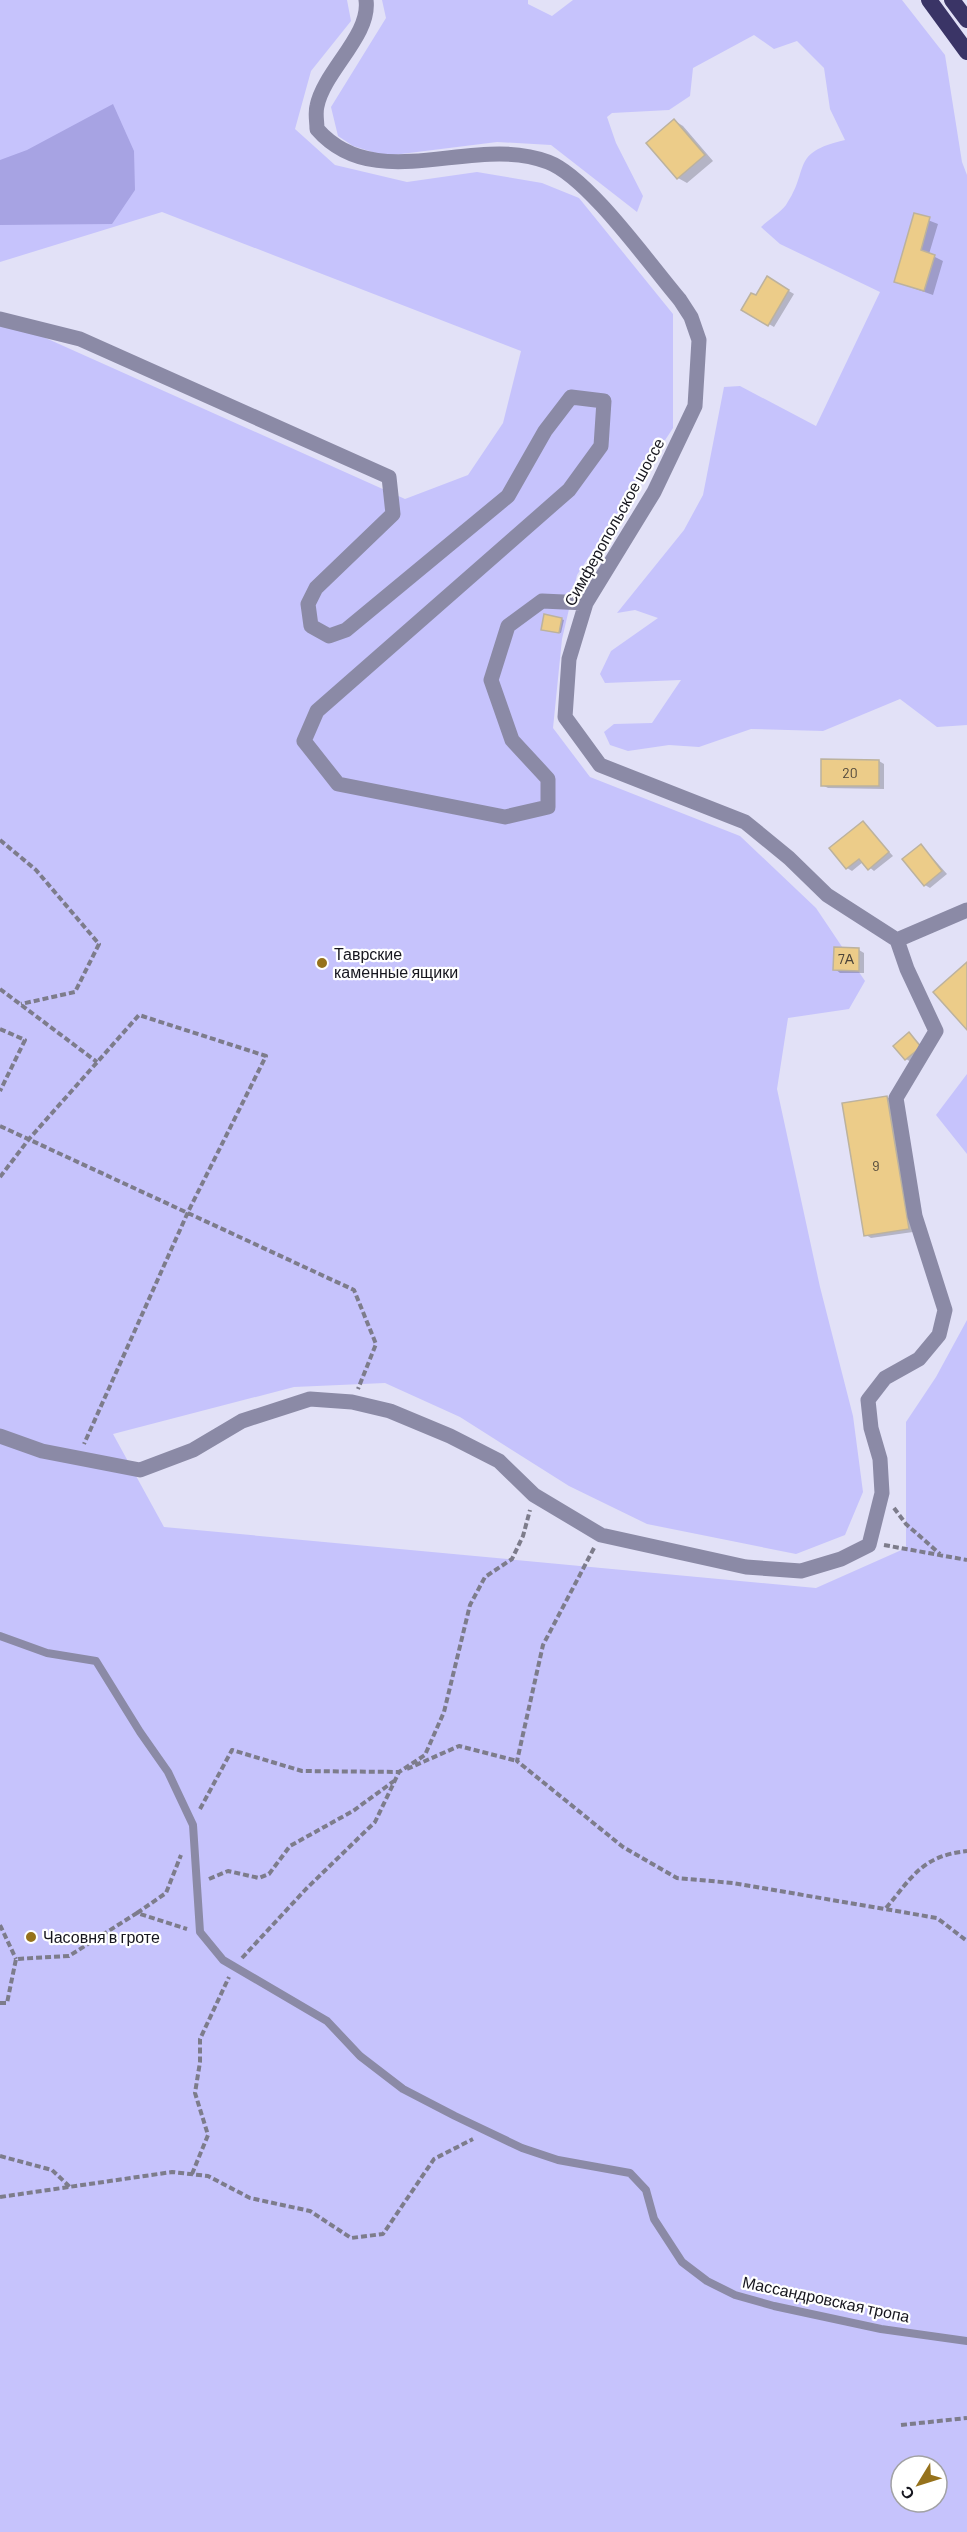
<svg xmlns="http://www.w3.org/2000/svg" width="967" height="2532" font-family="Barlow,sans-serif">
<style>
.green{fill:#c6c3fc;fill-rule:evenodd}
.water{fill:#a7a3e3}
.shadow{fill:#0003}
.building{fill:#eccc89;stroke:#bcb29e;stroke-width:1.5}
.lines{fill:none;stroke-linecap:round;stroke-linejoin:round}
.path{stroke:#7d7c8b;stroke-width:4;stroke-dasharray:6 3;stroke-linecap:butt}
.service{stroke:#8b8aa6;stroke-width:8}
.minor{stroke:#8b8aa6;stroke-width:15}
.trunk{stroke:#3a3466;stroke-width:16}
.poi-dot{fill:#96721c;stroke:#fff;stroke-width:2}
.labels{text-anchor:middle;stroke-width:4.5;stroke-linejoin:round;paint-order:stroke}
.number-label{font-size:14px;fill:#4c4439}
.street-label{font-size:16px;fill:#16161e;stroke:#fff}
.poi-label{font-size:16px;fill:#16161e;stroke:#fff;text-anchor:start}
</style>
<rect width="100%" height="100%" fill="#e2e1f7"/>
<path class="green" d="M0,0H347L351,21L311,71L295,129L335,165L407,182L477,172L542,183L579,198L673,314V428L577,575L562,639L553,728L590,777L740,836L816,908L865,981L849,1009L788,1018L777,1089L820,1287L853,1416L863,1492L845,1535L796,1554L647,1524L569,1486L460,1417L385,1383L294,1387L113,1434L164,1527L816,1588L906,1548V1422L936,1377L967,1320V2532H0V322L30,331L405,499L468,475L503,423L521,351L162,212L0,262ZM901,2466H937V2502H901Z
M382,0H528V4L552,16L573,0H902L945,55L962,162L967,175V725L937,727L900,699L823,731L751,729L699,747L669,745L628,751L610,745L604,732L614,724L652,723L681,680L605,683L600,674L611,651L658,618L635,610L617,613L684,530L703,495L724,387L740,386L816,426L880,292L780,244L761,227C768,220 780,213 786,205C811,168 789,153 845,140L830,109L824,68L797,41L774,49L754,35L693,68L690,96L669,110L612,113L607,117L616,143L643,196L637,212L551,145L497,142L385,156L353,146L338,136L331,107L386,18Z
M967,1074V1154L936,1115Z"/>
<path class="water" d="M113,104L134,151L135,190L112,224L0,225V160L27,150Z"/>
<path class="shadow" d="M675,121L683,126L713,161L687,183L678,178L649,144Z
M915,215L938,224L929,254L943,261L933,295L896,282Z
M767,278L794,294L774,327L743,309L756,297Z
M561,619L564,620L561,633L545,630Z
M822,761H879L884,764V789L828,788L822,785Z
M863,823L893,856L874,871L863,862L852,871L847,868Z
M921,845L947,874L930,888L925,885Z
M859,950L864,953V973H840L835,969Z
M909,1034L926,1050L911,1062L906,1059Z
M887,1097L892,1100L913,1232L871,1238L866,1235Z"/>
<path class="building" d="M674,119L705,155L677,179L646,143Z
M914,213L930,217L921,250L935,255L924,291L894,282Z
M767,276L789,290L768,326L741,310L751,293L756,295Z
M544,614L562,618L559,633L541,630Z
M821,759L879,760V786H821Z
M863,821L889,852L868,870L859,859L846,869L829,848Z
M921,844L942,871L924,886L902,859Z
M834,947L859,948V971L833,970Z
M967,962V1030L933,992Z
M909,1032L921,1047L905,1060L893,1046Z
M887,1096L909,1229L864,1236L842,1103Z"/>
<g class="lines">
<path class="path" d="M0,840L36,870L99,944L75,992L21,1004
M0,989L97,1062
M0,1029L25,1040L0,1091
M0,1126L354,1290L376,1344L358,1389
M0,1177L29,1139L139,1015L266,1056L188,1212L84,1444
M894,1508L906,1524L940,1554
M884,1545L967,1560
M594,1548L543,1645L517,1761L623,1847L677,1878L733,1883L937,1918L967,1941
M407,1769L459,1746L517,1761
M200,1809L232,1750L302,1771L400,1772
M209,1879L228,1871L259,1878L269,1874L290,1846L353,1811L394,1781
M886,1908C913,1876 922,1856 967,1851
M137,1913L166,1893L181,1855
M0,1925L16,1959
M242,1958L306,1889L375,1822L399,1772L425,1755L444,1712L470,1605L485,1577L512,1559L523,1536L530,1510
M0,2003H7L16,1959L69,1956L137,1913L187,1929
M0,2156L52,2170L70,2187
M192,2174L208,2135L195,2093L200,2062V2039L229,1977
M0,2197L172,2172L208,2176L250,2198L310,2211L351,2238L383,2234L434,2159L473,2139
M901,2425L967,2418"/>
<path class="service" d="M0,1636L47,1653L96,1661L140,1732L168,1772L193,1825L200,1932L223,1960L327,2021L360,2056L403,2089L455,2116L522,2148L558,2160L630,2173L646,2190L654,2219L682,2262L707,2281L735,2295L774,2306L881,2329L967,2341"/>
<path class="minor" d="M366,0C371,35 324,71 317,106C315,113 317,122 317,129C376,197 474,133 548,162C588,177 650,265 680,300L691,317L699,340L695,406L654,492L586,603L569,659L565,717L600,765L745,822L789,858L827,895L897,940
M0,319L80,339L389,477L393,514L316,588L308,604L311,626L329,636L346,630L508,496L545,431L571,397L604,401L601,446L569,490L317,711L304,741L338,784L505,817L548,807V779L512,740L491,680L508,626L542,601L586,603
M897,940L967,910
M0,1436L42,1451L140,1470L193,1450L242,1421L310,1399L352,1402L390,1411L450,1436L499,1461L534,1495L601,1535L746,1567L801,1571L841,1559L869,1545L882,1493L880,1459L871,1428L868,1400L885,1378L919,1359L939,1335L945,1310L915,1216L896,1098L936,1031L907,969L897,940"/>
<path class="trunk" d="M929,0L967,52
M952,0L967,20"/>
</g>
<g class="poi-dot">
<circle cx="322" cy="963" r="6"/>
<circle cx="31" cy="1937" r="6"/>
</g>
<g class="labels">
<g class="number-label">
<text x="850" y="778">20</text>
<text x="846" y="964">7А</text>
<text x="876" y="1171">9</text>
</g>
<g class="street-label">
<text transform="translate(614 522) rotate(-61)" y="6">Симферопольское шоссе</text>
<text transform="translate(826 2299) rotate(12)" y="6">Массандровская тропа</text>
</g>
<g class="poi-label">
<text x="334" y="960">Таврские<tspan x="334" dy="18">каменные ящики</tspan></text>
<text x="43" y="1943">Часовня в гроте</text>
</g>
</g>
<g transform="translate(919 2484) rotate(232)"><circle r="28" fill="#ffffff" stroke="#a2a2a5" stroke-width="1.5"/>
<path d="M0-4.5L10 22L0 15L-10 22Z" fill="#96721c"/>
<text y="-9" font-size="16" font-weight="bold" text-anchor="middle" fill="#16161e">С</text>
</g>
</svg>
